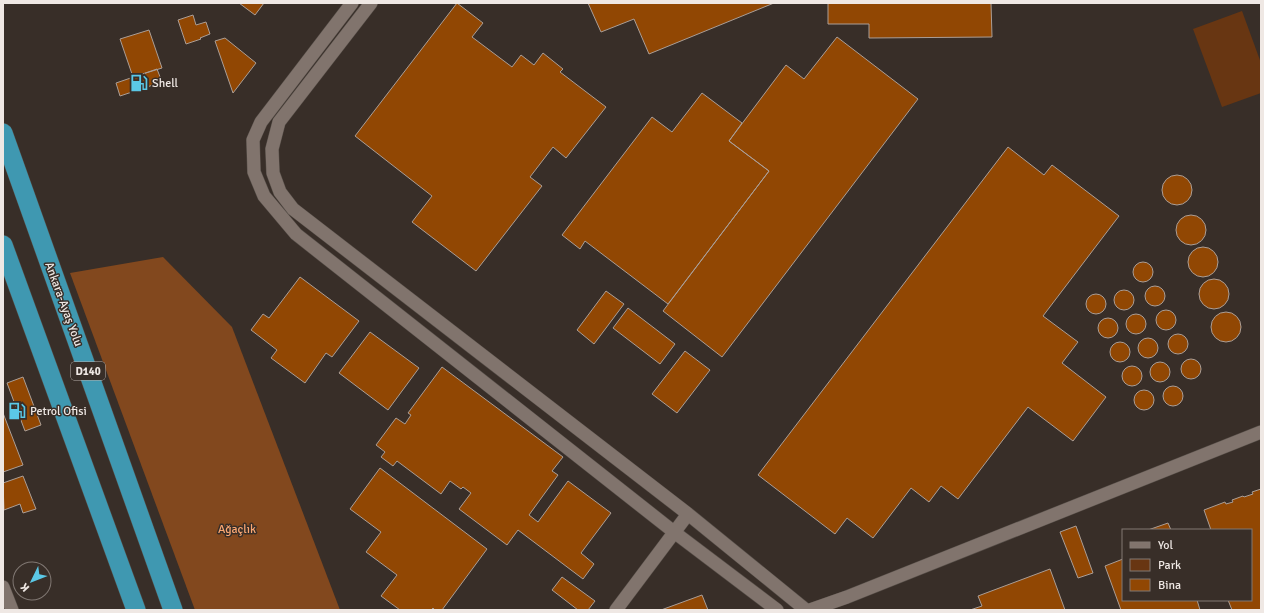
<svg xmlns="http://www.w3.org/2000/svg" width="1264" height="613" font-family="Signika,sans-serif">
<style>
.green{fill:#683612}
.forest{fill:#82481e}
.building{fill:#914703;stroke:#ab9e96}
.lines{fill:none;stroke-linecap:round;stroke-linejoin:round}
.minor-casing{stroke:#554d47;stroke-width:14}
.highway-casing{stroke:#554d47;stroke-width:20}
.minor{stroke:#81746d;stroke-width:13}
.highway{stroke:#3f98b1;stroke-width:19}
.labels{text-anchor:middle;stroke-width:3;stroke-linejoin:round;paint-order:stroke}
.shield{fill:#382e28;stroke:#b8b0ac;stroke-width:1}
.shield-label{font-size:11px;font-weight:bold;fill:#efe8e4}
.poi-label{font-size:12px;fill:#efe8e4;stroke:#382e28;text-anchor:start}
.street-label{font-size:12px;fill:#efe8e4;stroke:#382e28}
.park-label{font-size:12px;fill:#fca873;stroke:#382e28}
</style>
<rect width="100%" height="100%" fill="#382e28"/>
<path class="green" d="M1242,11L1261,63V93L1222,107L1193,29Z"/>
<path class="forest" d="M163,257L232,327L340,610H195L70,273Z"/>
<path class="building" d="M239,3H264L255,15Z
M457,3L483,23L472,37L512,67L521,55L534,65L543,53L563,69L560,72L606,107L566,158L553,147L530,177L542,186L476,271L412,222L432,196L355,136Z
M588,3H774L649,54L634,19L601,32Z
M828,3H991L992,37L869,38V24H828Z
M193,15L196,25L206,22L210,34L200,38L201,39L186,44L178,20Z
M149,30L162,68L133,77L120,39Z
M837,37L918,99L722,357L663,311L769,171L729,141L786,65L804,79Z
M225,38L256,63L233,93L215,41Z
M157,69L162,82L120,96L116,83Z
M702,93L742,123L729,141L769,171L668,304L585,241L580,249L562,235L652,117L672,132Z
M1008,147L1044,175L1052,165L1119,216L1043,316L1078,342L1062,363L1106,397L1073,441L1028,407L958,499L941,486L929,502L911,488L873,538L847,518L835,534L758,475Z
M1162 190a15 15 0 1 1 30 0a15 15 0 1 1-30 0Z
M1176 230a15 15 0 1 1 30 0a15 15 0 1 1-30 0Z
M1188 262a15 15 0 1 1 30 0a15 15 0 1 1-30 0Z
M1133 272a10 10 0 1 1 20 0a10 10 0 1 1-20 0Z
M300,277L359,321L332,357L326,353L305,383L271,358L277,350L251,330L263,314L269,318Z
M1199 294a15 15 0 1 1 30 0a15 15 0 1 1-30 0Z
M1145 296a10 10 0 1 1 20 0a10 10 0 1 1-20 0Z
M1114 300a10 10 0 1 1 20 0a10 10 0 1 1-20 0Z
M606,291L624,304L594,344L577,330Z
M1086 304a10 10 0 1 1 20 0a10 10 0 1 1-20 0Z
M628,308L675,344L660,364L613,328Z
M1156 320a10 10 0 1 1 20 0a10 10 0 1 1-20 0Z
M1211 327a15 15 0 1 1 30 0a15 15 0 1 1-30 0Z
M1126 324a10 10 0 1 1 20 0a10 10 0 1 1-20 0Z
M1098 328a10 10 0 1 1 20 0a10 10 0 1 1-20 0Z
M370,332L419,368L388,410L339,373Z
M1168 344a10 10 0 1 1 20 0a10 10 0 1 1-20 0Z
M1138 348a10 10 0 1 1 20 0a10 10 0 1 1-20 0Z
M1110 352a10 10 0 1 1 20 0a10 10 0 1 1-20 0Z
M685,351L710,370L677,413L652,394Z
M1181 369a10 10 0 1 1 20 0a10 10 0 1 1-20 0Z
M1150 372a10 10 0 1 1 20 0a10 10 0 1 1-20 0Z
M1122 376a10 10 0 1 1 20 0a10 10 0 1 1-20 0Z
M442,367L563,457L552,471L558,475L529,515L538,522L568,481L611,513L581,553L594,564L583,579L518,530L507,545L459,509L471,493L463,487L461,489L450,481L441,494L397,461L393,466L381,457L385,452L376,445L396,418L405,424L411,415L408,413Z
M23,377L41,425L25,431L7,383Z
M1163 396a10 10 0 1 1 20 0a10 10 0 1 1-20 0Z
M1134 400a10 10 0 1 1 20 0a10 10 0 1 1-20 0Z
M3,413L23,465L3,472Z
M380,468L487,549L442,610H435L433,608L431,610H400L381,596L397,575L366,552L381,532L350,509Z
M23,476L36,509L23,513L20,504L4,510L3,483Z
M1261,489V610H1232L1228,600H1251V530H1211L1204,510L1225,502L1226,504L1233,502L1232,500L1243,496L1244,497L1253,494L1252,492Z
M1168,523L1171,530H1148Z
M1076,526L1093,573L1078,578L1060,532Z
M1123,559V600H1197L1200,610H1121L1105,566Z
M1050,569L1065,610H970L982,606L978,596Z
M562,577L595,601L588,610H578L552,590Z
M702,595L708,610H661Z"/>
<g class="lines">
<g class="minor-casing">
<path id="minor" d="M352,3L261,122L253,140L254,172L264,196L296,234L674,532L777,610
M371,3L279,122L272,149L273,173L280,192L293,209L688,514L806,610
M3,587L12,610
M616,610L688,514
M810,610L847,597L1261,432"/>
</g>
<g class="highway-casing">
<path id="highway" d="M3,133L173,610
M3,245L136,610"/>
</g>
<use href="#minor" class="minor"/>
<use href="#highway" class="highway"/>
</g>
<defs>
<g id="fuel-bare" transform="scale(1.38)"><path d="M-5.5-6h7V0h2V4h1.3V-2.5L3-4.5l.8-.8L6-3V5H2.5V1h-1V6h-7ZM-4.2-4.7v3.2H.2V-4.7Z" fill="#5bc8e6" stroke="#382e28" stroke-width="2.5" paint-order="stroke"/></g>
</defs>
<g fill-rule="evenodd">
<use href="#fuel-bare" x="139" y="83"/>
<use href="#fuel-bare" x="17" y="411"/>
</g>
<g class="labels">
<rect class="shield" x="71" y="362" width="34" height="18" rx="3"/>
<g class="shield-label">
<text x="88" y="375">D140</text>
</g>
<g class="poi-label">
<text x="152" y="87">Shell</text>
<text x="30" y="415">Petrol Ofisi</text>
</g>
<g class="street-label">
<text transform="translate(64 304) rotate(70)" y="4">Ankara-Ayaş Yolu</text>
</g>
<g class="park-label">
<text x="237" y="533">Ağaçlık</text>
</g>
</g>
<rect width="1264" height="613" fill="none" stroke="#efe8e4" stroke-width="8"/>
<rect x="1122" y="529" width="130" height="72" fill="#382e28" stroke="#817873"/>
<rect x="1130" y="542" width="20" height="6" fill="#81746d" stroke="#817873"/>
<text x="1158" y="549" font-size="12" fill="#efe8e4">Yol</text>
<rect x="1130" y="559" width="20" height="12" fill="#683612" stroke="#817873"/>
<text x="1158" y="569" font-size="12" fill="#efe8e4">Park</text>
<rect x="1130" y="579" width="20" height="12" fill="#914703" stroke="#817873"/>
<text x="1158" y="589" font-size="12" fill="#efe8e4">Bina</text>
<g transform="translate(32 581) rotate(227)"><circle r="19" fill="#382e28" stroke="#817873"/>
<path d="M0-3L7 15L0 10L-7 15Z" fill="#5bc8e6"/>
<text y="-6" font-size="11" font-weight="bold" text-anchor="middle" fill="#efe8e4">K</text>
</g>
</svg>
